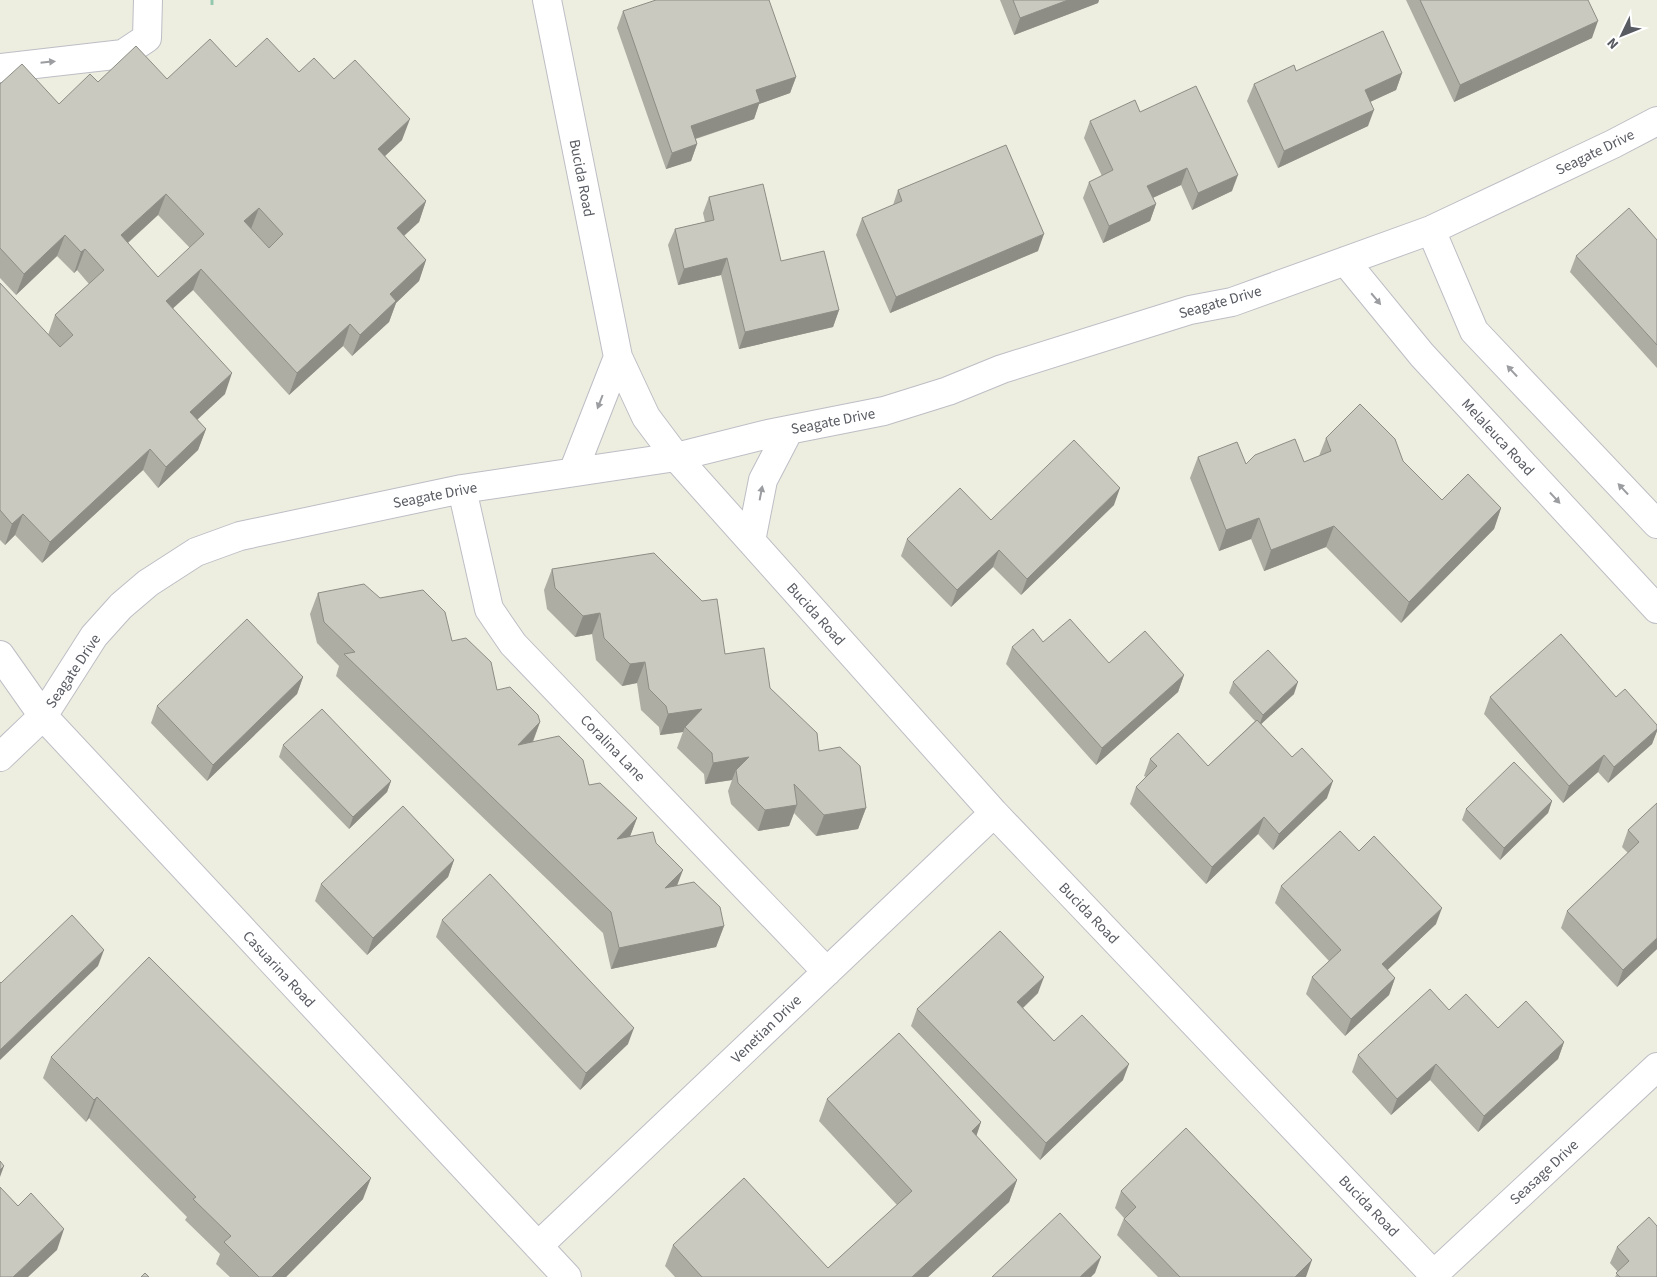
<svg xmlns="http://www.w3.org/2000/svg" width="1657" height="1277" font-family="'Source Sans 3',sans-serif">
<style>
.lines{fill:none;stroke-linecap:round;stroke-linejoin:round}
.minor-casing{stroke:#bdbec5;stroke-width:30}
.path{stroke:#93c8ae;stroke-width:3;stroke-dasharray:5 2.5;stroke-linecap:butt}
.minor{stroke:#fff;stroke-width:28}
.wall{fill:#aeada4;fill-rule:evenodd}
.shaded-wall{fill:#8d8d86}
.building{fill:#cac9bf;stroke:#8d8d86;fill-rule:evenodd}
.oneway{fill:#9b9da1}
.labels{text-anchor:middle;stroke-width:5;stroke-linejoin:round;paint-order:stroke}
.street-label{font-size:15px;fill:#595b63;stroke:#fff}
</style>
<rect width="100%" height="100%" fill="#edede0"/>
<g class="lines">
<g class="minor-casing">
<path id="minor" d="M547,0L618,357L646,417L676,457L994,813L1436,1277
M0,68L123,54L147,38L148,0
M1431,230L1474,331L1657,524
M1345,261L1422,355L1657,609
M573,472L618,357
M462,489L489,609L513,644L827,972
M751,541L763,480L789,430
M0,655L43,716L567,1277
M0,757L43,716L94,636L121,606L148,583L196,552L240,536L462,489L676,457L768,434L884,411L948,391L1002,369L1190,310L1232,302L1431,230L1613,144L1657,121
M538,1246L994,813
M1431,1277L1657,1067"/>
</g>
<path class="path" d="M212,0V5"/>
<use href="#minor" class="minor"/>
</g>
<path class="wall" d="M1000,0H1099L1098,3L1014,35Z
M1406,0H1588L1592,38L1454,102Z
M623,11L796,77L790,93L759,104L754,119L696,139L697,144L691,161L666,169L617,28Z
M236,67L299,72L334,79L402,140L385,156L426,201L419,222L404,236L426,260L419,281L396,303L389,322L352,356L343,346L289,395L193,290L173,308L225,394L197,419L206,429L198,450L158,488L143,470L42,563L15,535L5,545L0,540V283L48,335L55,315L89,284L77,270L74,273L57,256L16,295L0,278V84L59,104L98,82L167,79ZM158,215L190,248L158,277L128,243Z
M1296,71L1402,73L1396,90L1370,102L1368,126L1278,168L1247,101L1254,84Z
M1140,112L1232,191L1192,210L1181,185L1153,198L1156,204L1150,221L1103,243L1083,198L1089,182L1102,176L1084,138L1090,121Z
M898,190L1038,251L890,313L856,235L862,218L893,205Z
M709,197L781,261L839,310L833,327L739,349L721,275L678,285L668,245L675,229L705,222L703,213Z
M1657,240V368L1570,272L1576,256Z
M1326,438L1403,461L1442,500L1501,508L1494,529L1401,623L1326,547L1264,571L1251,539L1219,551L1190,478L1198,457L1246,464L1304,462L1319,456Z
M1114,505L1021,595L993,567L951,607L901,556L907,539L991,520Z
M552,569L725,654L770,688L819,751L866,808L858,829L816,836L794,813L789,826L758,831L731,804L728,791L732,780L705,784L704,774L677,748L683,732L660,735L659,727L641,710L637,683L622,686L596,660L592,634L575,637L547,609L544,590Z
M318,593L380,598L452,641L497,690L540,722L533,742L589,785L637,818L630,836L656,843L677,885L724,926L716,947L611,969L603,933L336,676L339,666L317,643L310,614Z
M1043,642L1109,663L1184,675L1178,692L1096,765L1006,664L1012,647Z
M303,677L297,694L207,781L151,723L157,706Z
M1233,682L1294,694L1261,724L1327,798L1273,850L1258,834L1206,884L1130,804L1136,787L1146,777L1144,776L1150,759L1208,766L1255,721L1229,693Z
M1490,697H1616L1657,725V731L1652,744L1608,783L1598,772L1563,803L1484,714Z
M283,745L391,781L387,792L349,829L279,757Z
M1552,801L1548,813L1500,860L1462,820L1466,809Z
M1657,803V949L1617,987L1561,928L1567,911L1628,853L1622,847L1628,830Z
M1359,851L1436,924L1387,970L1395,978L1389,995L1345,1036L1306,994L1312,977L1329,961L1275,903L1281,886Z
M454,860L448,877L367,955L315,901L321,884Z
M442,920L628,1044L580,1090L436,937Z
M1038,993L1023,1008L1054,1041L1123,1080L1040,1160L911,1026L917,1009Z
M1449,1010L1498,1028L1564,1042L1558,1059L1478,1132L1430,1080L1391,1115L1352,1072L1358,1055Z
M51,1057L363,1199L286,1277H230L216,1264L220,1254L185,1220L187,1217L89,1118L86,1122L43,1078Z
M827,1099L981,1122L976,1136L1017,1180L1009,1202L928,1277H675L665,1266L673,1245L828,1268L897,1205L819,1121Z
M1121,1191L1306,1277H1158L1117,1235L1124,1218L1115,1208Z
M1617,1247L1657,1277H1615L1618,1272L1610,1263Z"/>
<path class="shaded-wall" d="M1068,0H1099L1098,3L1014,35L1020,18Z
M1598,21L1592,38L1454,102L1460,85Z
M1402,73L1396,90L1359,107L1365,90Z
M796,77L790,93L759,104L754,119L685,142L691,126L756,90Z
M1374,110L1368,126L1278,168L1284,151Z
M410,119L402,140L370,170L378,149Z
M697,144L691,161L666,169L672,153Z
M1187,168L1181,185L1141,203L1147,186Z
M1238,175L1232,191L1192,210L1198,193Z
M166,194L158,215L113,256L121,235Z
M426,201L419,222L389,249L397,228Z
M1156,204L1150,221L1103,243L1109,226Z
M259,208L251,229L244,221Z
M1044,234L1038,251L890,313L896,297Z
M65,235L57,256L16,295L24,274Z
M85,249L77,270L74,273L81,252Z
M727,258L721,275L678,285L684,269Z
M426,260L419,281L396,303L389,322L352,356L360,335L390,294Z
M201,269L193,290L158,322L166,301Z
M839,310L833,327L739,349L745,332Z
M350,324L343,346L289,395L297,373Z
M232,373L225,394L183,433L190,412Z
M206,429L198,450L158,488L166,467Z
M150,449L143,470L42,563L50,542Z
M1120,488L1114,505L1021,595L1027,579Z
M1501,508L1494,529L1401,623L1409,602Z
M23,514L15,535L5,545L12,524Z
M1259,518L1251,539L1219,551L1226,530Z
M1334,526L1326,547L1264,571L1271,550Z
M999,550L993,567L951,607L957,590Z
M600,613L592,634L575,637L583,616Z
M645,662L637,683L622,686L630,664Z
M1184,675L1178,692L1096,765L1102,748Z
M303,677L297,694L207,781L213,765Z
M1298,682L1294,694L1259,726L1263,715Z
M702,709L685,727L683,732L660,735L668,714Z
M540,722L532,743L518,745Z
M1657,729V731L1652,744L1608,783L1614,767Z
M1604,755L1598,772L1563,803L1569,786Z
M749,757L736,770L732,780L705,784L713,763Z
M391,781L387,792L349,829L353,817Z
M1333,781L1327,798L1273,850L1279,834Z
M1552,801L1548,813L1500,860L1504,848Z
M797,805L789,826L758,831L765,810Z
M866,808L858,829L816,836L824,815Z
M1264,817L1258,834L1206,884L1212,867Z
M637,818L629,839H617Z
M454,860L448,877L367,955L373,938Z
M683,870L675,891L665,888Z
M1442,908L1436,924L1376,981L1382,964Z
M724,926L716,947L611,969L619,948Z
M1657,938V949L1617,987L1623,970Z
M104,950L98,966L0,1060V1050Z
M1044,977L1038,993L1011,1019L1017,1002Z
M1395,978L1389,995L1345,1036L1351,1019Z
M634,1028L628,1044L580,1090L586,1073Z
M1564,1042L1558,1059L1478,1132L1484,1116Z
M1129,1064L1123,1080L1040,1160L1046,1143Z
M1436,1064L1430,1080L1391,1115L1397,1099Z
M97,1097L89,1118L86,1122L94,1100Z
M981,1122L974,1143L972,1131Z
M4,1166L0,1177V1170Z
M371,1178L363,1199L286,1277H272Z
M1017,1180L1009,1202L928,1277H912Z
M64,1229L57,1250L28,1277H13Z
M1101,1257L1095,1273L1091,1277H1080Z
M1312,1260L1306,1277H1295Z"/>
<path class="building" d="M656,0H769L796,77L756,90L760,102L691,126L697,144L672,153L623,11Z
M1013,0H1068L1020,18Z
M1420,0H1588L1598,21L1460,85Z
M1383,31L1402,73L1365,90L1374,110L1284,151L1254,84L1294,65L1296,71Z
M267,38L299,72L314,58L334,79L355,60L410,119L378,149L426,201L397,228L426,260L390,294L396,301L360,335L350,324L297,373L201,269L166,301L232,373L190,412L206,429L166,467L150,449L50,542L23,514L12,524L0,510V283L60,347L73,335L55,315L104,270L85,249L81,252L65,235L24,274L0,248V84L22,64L59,104L90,74L98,82L136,46L167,79L210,39L236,67ZM166,194L204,234L158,277L121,235ZM259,208L283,234L269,248L244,221Z
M1196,86L1238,175L1198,193L1187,168L1147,186L1156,204L1109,226L1089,182L1113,170L1090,121L1135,100L1140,112Z
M1006,145L1044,234L896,297L862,218L902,201L898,190Z
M763,184L781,261L824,251L839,310L745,332L727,258L684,269L675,229L714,220L709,197Z
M1629,208L1657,240V345L1576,256Z
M1360,404L1395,439L1403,461L1442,500L1468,474L1501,508L1409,602L1334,526L1271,550L1259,518L1226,530L1198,457L1237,442L1246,464L1255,455L1295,439L1304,462L1331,451L1326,438Z
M1074,440L1120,488L1027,579L999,550L957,590L907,539L960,488L991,520Z
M654,553L702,601L717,599L725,654L764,648L770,688L817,733L819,751L840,747L860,766L866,808L824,815L794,784L797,805L765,810L738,783L736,770L749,757L713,763L712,753L685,727L702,709L668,714L666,706L649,689L645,662L630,664L604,638L600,613L583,616L555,588L552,569Z
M364,584L380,598L423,590L445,612L452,641L466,638L491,662L497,690L510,687L538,715L540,722L518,745L559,736L583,760L589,785L600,783L637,818L617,839L653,832L656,843L683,870L665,888L694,882L720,907L724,926L619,948L611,912L344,654L355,652L324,622L318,593Z
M247,619L303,677L213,765L157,706Z
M1070,619L1109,663L1145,631L1184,675L1102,748L1012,647L1033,629L1043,642Z
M1561,634L1616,697L1625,689L1657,725V729L1614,767L1604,755L1569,786L1490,697Z
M1268,650L1298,682L1263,715L1233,682Z
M322,709L391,781L353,817L283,745Z
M1257,720L1292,757L1302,748L1333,781L1279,834L1264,817L1212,867L1136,787L1157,766L1150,759L1178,733L1208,766Z
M1514,762L1552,801L1504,848L1466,809Z
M1657,803V938L1623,970L1567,911L1639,842L1628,830Z
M403,806L454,860L373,938L321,884Z
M1340,831L1359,851L1374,836L1442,908L1382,964L1395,978L1351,1019L1312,977L1341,950L1281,886Z
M490,874L634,1028L586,1073L442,920Z
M72,915L104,950L0,1050V982L1,983Z
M1000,931L1044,977L1017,1002L1054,1041L1082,1015L1129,1064L1046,1143L917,1009Z
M149,957L371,1178L272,1277H259L224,1242L231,1236L193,1199L196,1197L97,1097L94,1100L51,1057Z
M1430,989L1449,1010L1466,994L1498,1028L1526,1001L1564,1042L1484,1116L1436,1064L1397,1099L1358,1055Z
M899,1033L981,1122L972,1131L1017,1180L912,1277H702L673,1245L744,1178L828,1268L912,1191L827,1099Z
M1186,1128L1312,1260L1295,1277H1180L1124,1219L1136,1207L1121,1191Z
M0,1161L4,1166L0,1170Z
M0,1187L18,1206L31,1193L64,1229L13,1277H0Z
M1060,1213L1101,1257L1080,1277H992Z
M1649,1217L1657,1226V1277H1620L1616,1273L1629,1261L1617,1247Z
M145,1273L149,1277H141Z"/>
<defs><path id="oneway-solid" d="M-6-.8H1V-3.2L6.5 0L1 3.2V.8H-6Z" transform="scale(1.25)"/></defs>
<g class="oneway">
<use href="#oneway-solid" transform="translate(48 62) rotate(-6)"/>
<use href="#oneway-solid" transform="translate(1376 299) rotate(50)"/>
<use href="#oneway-solid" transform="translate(1512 371) rotate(-133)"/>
<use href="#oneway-solid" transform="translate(600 402) rotate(111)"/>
<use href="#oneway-solid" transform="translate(1623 489) rotate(-133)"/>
<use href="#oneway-solid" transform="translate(761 493) rotate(-79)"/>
<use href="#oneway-solid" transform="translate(1555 498) rotate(47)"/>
</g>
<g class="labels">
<g class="street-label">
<text transform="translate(1595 152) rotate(-26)" y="5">Seagate Drive</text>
<text transform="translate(582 178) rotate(79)" y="5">Bucida Road</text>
<text transform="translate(1220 302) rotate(-16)" y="5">Seagate Drive</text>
<text transform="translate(833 421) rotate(-11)" y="5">Seagate Drive</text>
<text transform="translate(1498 437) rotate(47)" y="5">Melaleuca Road</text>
<text transform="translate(435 495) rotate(-11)" y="5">Seagate Drive</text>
<text transform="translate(816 614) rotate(48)" y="5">Bucida Road</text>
<text transform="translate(73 671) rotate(-56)" y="5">Seagate Drive</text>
<text transform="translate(613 748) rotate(46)" y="5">Coralina Lane</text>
<text transform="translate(1089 913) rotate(46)" y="5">Bucida Road</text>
<text transform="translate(279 969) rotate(47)" y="5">Casuarina Road</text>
<text transform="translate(766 1029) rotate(-44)" y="5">Venetian Drive</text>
<text transform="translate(1544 1172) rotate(-43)" y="5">Seasage Drive</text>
<text transform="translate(1369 1206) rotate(46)" y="5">Bucida Road</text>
</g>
</g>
<g transform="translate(1622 35) rotate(227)" stroke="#ffffff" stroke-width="4" paint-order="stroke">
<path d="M0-4L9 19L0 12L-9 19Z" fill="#595b63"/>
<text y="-8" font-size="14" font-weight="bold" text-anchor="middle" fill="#595b63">N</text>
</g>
</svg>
